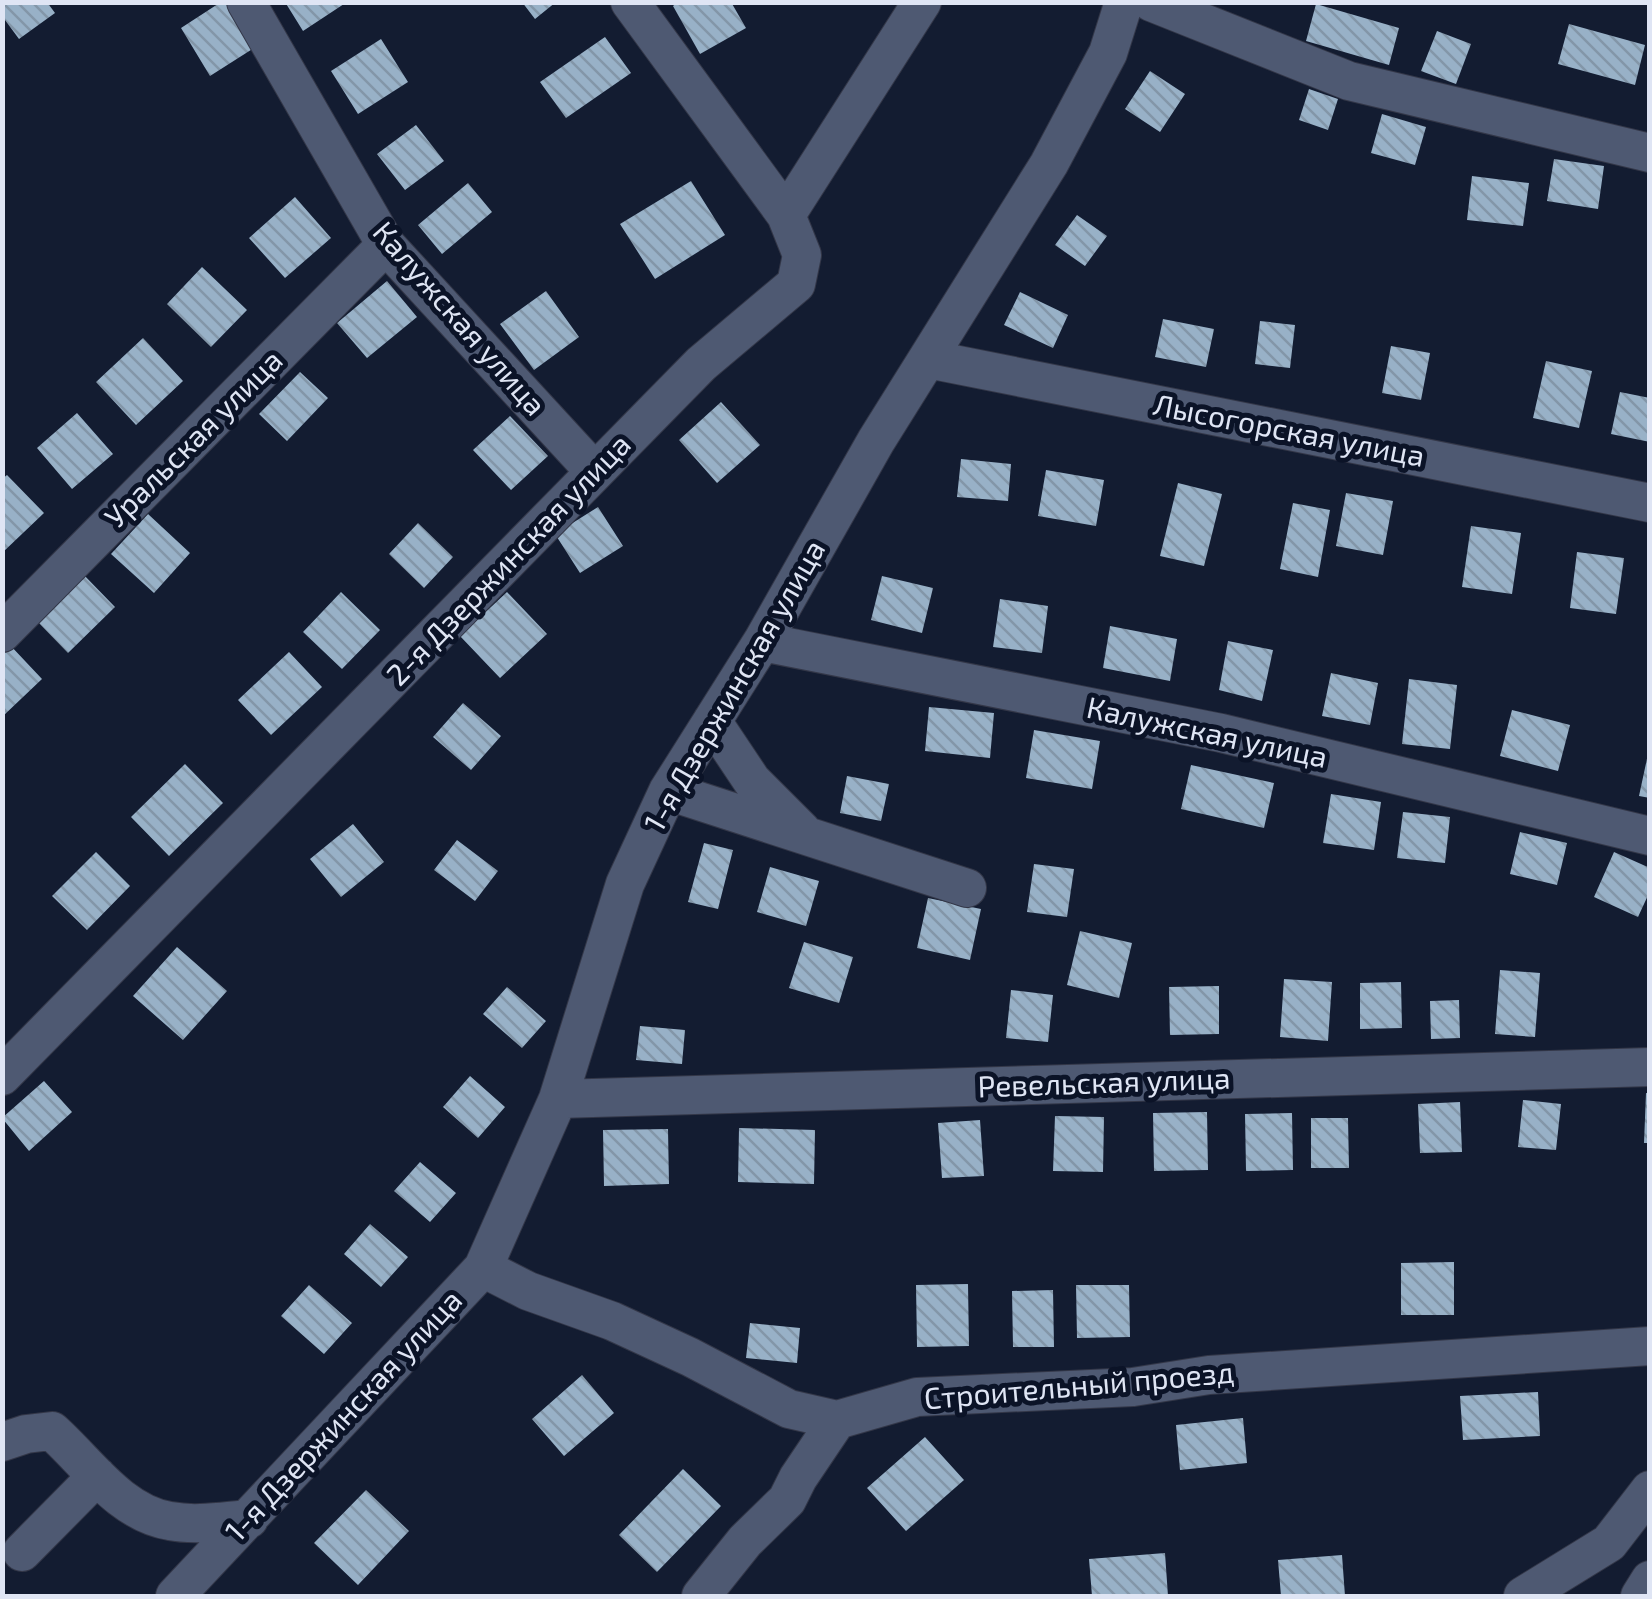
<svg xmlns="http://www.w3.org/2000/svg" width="1652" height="1599" font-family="'Exo 2',sans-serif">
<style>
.building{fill:url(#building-back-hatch)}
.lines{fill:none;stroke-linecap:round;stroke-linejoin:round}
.minor-casing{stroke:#333748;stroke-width:40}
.minor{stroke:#4e5972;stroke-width:38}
.labels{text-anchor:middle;stroke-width:10;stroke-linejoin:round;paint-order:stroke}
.street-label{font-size:30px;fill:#dfe5f4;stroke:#0b1327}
</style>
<defs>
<pattern id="building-back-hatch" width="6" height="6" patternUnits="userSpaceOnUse" patternTransform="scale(2.5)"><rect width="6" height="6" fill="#98b1c7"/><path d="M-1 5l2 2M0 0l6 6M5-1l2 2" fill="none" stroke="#8396a8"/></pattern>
</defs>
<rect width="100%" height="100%" fill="#131c31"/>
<path class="building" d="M2,2H47L55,13L19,39L2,16Z
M221,2H226L254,48L210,76L181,28Z
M285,2H347L303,31Z
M522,2H556L535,19Z
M678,2H731L746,28L700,54L673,6Z
M1316,4L1399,28L1389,65L1306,41Z
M1569,24L1645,45L1635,85L1558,64Z
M1437,31L1471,44L1456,84L1421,71Z
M605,37L631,73L566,118L540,82Z
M381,39L408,82L358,114L331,71Z
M1150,71L1185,94L1160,132L1125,109Z
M1309,89L1338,99L1328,130L1299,120Z
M1382,114L1426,127L1415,165L1371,153Z
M416,125L444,161L405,190L377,154Z
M1554,159L1604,166L1598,209L1547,201Z
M1472,176L1529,183L1523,226L1467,220Z
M691,181L725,235L655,279L620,224Z
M468,183L492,212L442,254L418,225Z
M295,197L331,238L285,278L249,238Z
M1077,215L1107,236L1085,266L1055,245Z
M202,267L247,310L211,347L167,304Z
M387,281L417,317L367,358L337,323Z
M546,291L579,337L534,370L500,324Z
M1020,292L1068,315L1053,348L1004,325Z
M1163,319L1214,329L1206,367L1155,357Z
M1260,321L1295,325L1290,368L1255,364Z
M143,338L183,381L136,425L96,382Z
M1391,346L1430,353L1421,400L1382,393Z
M1546,361L1592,371L1579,428L1533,418Z
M300,372L328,398L287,441L259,414Z
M1620,392L1650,398V442L1611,434Z
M721,402L760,445L717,483L679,440Z
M77,413L113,454L72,489L37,448Z
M510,416L548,456L511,490L473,450Z
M961,459L1011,464L1008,501L957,497Z
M1046,470L1104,480L1096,526L1038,516Z
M7,475L44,513L2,553V479Z
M1178,483L1222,494L1204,566L1160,556Z
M1346,493L1393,501L1383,555L1336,546Z
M1293,503L1330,510L1318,577L1280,569Z
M598,507L623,546L580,573L555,534Z
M148,514L190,553L154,593L111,554Z
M418,523L453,557L424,588L389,554Z
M1471,526L1521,533L1512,594L1462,587Z
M1577,552L1624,558L1616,614L1570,608Z
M82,573L115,607L68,653L35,619Z
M882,576L933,588L922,633L871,620Z
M341,592L380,630L342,669L303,632Z
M507,592L547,634L500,678L460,636Z
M1000,599L1048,606L1042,653L993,647Z
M1110,626L1177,639L1170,681L1103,668Z
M1228,641L1273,650L1262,701L1219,690Z
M9,644L42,679L2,717V650Z
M289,652L322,687L271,735L238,700Z
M1331,673L1378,683L1370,725L1322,716Z
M1409,679L1457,685L1450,749L1402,744Z
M463,703L501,736L471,770L433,737Z
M929,707L994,713L990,758L925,751Z
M1512,710L1570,725L1558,771L1500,756Z
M1034,730L1100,741L1092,789L1026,778Z
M1648,754H1650V798L1639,796Z
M185,764L223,803L169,856L131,817Z
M1191,765L1274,783L1264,828L1181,809Z
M847,776L889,784L881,821L840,813Z
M1331,794L1381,802L1374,850L1323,843Z
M1403,812L1450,817L1445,863L1397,858Z
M353,824L384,862L341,897L310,859Z
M1520,832L1567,843L1557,885L1510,874Z
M457,840L498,871L475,901L434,870Z
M704,843L733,850L718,909L688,902Z
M96,852L130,886L87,930L52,896Z
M1614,852L1650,868V891L1638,917L1594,897Z
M1034,864L1074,869L1067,917L1027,912Z
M770,867L819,881L806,926L757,912Z
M928,898L981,909L970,960L917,948Z
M1080,931L1132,943L1119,998L1067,985Z
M804,942L853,957L839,1003L789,988Z
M177,947L227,991L183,1040L133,996Z
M1500,970L1540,973L1535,1037L1495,1034Z
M1284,979L1332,982L1328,1041L1280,1037Z
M1401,982L1402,1028L1360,1029V983Z
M1219,986V1034L1170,1035L1169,987Z
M507,987L546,1021L522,1048L483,1014Z
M1011,990L1053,995L1048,1042L1006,1038Z
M1459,1000L1460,1038L1431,1039L1430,1001Z
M640,1026L685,1030L682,1064L636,1060Z
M470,1076L505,1107L478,1138L443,1107Z
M44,1081L72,1112L29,1151L2,1118Z
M1646,1093H1650V1143H1644Z
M1523,1100L1561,1104L1556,1150L1518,1147Z
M1460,1102L1462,1152L1420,1153L1418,1104Z
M1207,1112L1208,1170L1154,1171L1153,1113Z
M1292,1113L1293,1170L1246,1171L1245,1114Z
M1055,1116L1104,1117L1103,1172L1053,1171Z
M1311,1118H1348L1349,1168H1311Z
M980,1120L984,1176L942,1178L938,1123Z
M739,1128L815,1130L814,1184L738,1182Z
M668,1129L669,1184L604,1186L603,1130Z
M420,1162L456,1193L430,1222L394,1191Z
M370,1224L408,1257L381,1287L344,1254Z
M1454,1262V1315H1401V1263Z
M968,1284L969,1346L917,1347L916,1285Z
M309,1285L352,1323L324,1354L281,1316Z
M1076,1285H1129L1130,1337L1077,1338Z
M1053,1290L1054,1347H1013L1012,1291Z
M750,1323L800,1328L797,1363L746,1358Z
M582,1375L614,1413L564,1456L532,1419Z
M1538,1392L1540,1436L1463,1440L1460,1396Z
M1243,1418L1247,1463L1180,1470L1176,1425Z
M925,1437L964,1480L906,1531L867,1488Z
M683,1469L721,1506L657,1572L619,1535Z
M366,1490L409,1531L358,1585L314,1543Z
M1165,1553L1168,1596H1092L1089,1559Z
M1342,1555L1345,1596H1281L1278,1560Z"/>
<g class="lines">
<g class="minor-casing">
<path id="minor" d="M246,2L386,245L595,472
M630,2L786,215
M1151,2L1349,81L1650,153
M928,359L1650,503
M2,633L386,245
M762,642L1221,733L1650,836
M712,721L752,781L802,831
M668,791L967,888
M2,1076L701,364L796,284L802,255L786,215L922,2
M558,1099L1650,1067
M483,1268L528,1291L612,1321L690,1357L789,1409L837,1420L917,1397L1133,1387L1209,1375L1650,1346
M2,1442L26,1434L52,1431C87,1462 120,1513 170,1521C196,1526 223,1521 249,1519
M22,1552L97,1476
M175,1596L483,1268L558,1099L625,884L668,791L762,642L876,441L1049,164L1108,53L1124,2
M701,1596L745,1541L787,1500L798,1478L837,1420
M1523,1596L1609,1543L1650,1490
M1640,1596L1650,1580"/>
</g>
<use href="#minor" class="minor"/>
</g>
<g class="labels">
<g class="street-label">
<text transform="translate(459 319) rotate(49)" y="10">Калужская улица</text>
<text transform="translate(1289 431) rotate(11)" y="10">Лысогорская улица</text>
<text transform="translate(194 439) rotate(-45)" y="10">Уральская улица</text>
<text transform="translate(509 560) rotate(-46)" y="10">2-я Дзержинская улица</text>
<text transform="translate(735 686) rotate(-60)" y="10">1-я Дзержинская улица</text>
<text transform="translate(1207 733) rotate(12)" y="10">Калужская улица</text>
<text transform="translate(1104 1083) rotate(-2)" y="10">Ревельская улица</text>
<text transform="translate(1079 1386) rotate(-5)" y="10">Строительный проезд</text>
<text transform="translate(344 1416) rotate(-47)" y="10">1-я Дзержинская улица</text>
</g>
</g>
<rect width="1652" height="1599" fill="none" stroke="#dfe5f4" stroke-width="10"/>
</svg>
